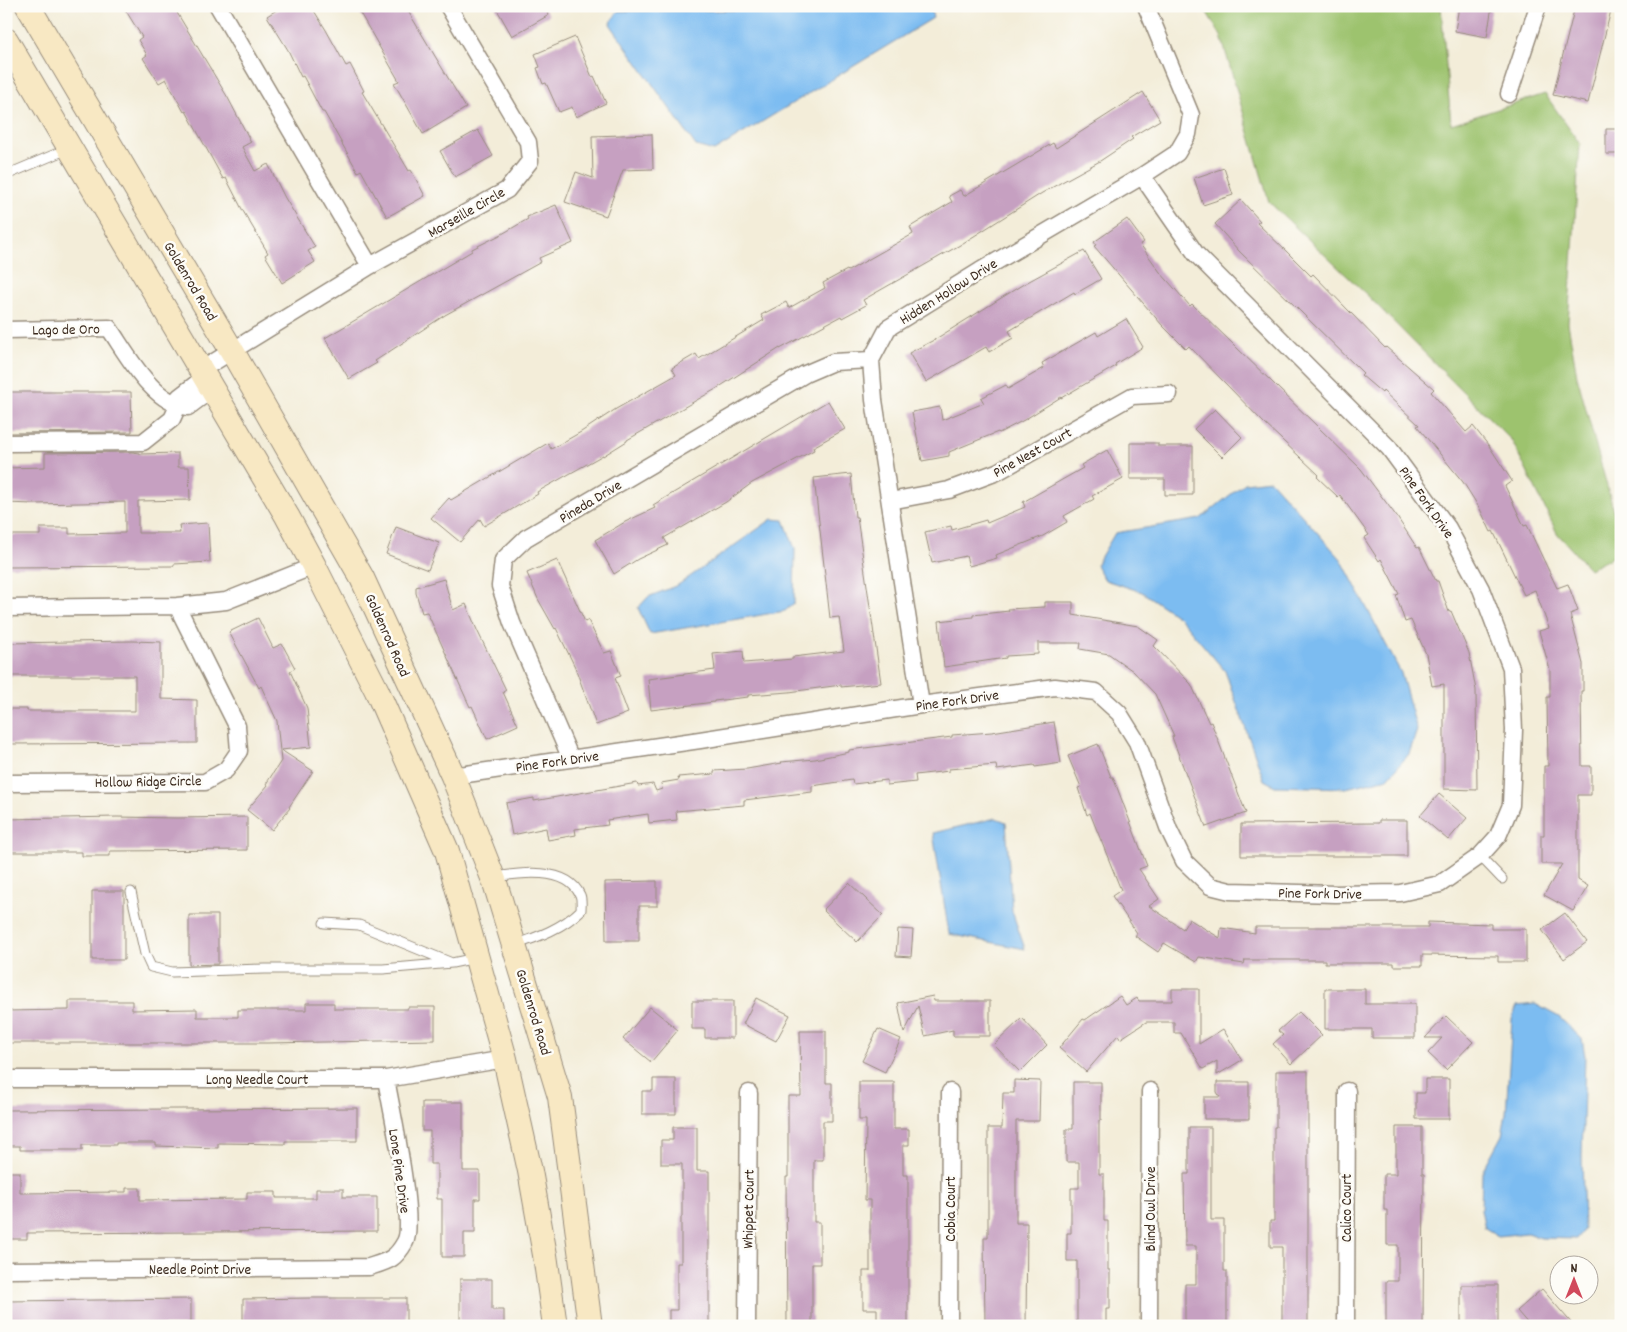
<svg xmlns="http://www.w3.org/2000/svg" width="1627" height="1332" font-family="Dekko,sans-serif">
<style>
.green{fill:#9dc36e;stroke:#6c7646}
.water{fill:#7cbcf1;stroke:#5c7388}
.building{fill:#c6a0c1}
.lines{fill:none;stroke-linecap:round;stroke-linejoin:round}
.lane-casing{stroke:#978c7c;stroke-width:11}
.street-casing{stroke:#978c7c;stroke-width:19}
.secondary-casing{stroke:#978c7c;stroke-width:26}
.lane{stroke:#fff;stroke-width:9}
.street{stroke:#fff;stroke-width:16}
.secondary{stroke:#f8e8c3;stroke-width:24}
.labels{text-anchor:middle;stroke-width:5;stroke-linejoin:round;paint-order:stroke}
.street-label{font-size:15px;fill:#3b2a1e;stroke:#fdfcf7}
</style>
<rect width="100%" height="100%" fill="#fdfcf7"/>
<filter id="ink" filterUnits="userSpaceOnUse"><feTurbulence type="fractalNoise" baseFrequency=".02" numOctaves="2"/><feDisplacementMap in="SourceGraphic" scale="10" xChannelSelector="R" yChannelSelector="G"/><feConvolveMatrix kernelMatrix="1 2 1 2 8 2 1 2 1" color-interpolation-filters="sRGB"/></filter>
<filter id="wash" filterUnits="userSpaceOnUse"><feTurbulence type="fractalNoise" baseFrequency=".0096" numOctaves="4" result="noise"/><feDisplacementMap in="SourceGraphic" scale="20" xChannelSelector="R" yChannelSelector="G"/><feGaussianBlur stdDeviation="1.12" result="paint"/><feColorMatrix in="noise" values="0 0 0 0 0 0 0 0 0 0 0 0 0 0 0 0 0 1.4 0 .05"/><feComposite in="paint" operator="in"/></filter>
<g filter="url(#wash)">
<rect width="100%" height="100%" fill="#f3edd9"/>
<path class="green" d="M1203,6H1441L1451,124L1545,94L1580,144L1568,323L1577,376L1617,523L1615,556L1589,569L1557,533L1512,441L1367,295L1269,202L1221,36Z"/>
<path class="water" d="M931,9L933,18L714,151L696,146L610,24L618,11Z
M1270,480L1341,559L1401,673L1417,730L1409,754L1388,778L1346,788L1275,786L1264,780L1225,671L1180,618L1142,592L1105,580L1096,565L1115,533L1200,519L1245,483Z
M772,519L784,520L795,549L794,603L785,611L650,634L638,608L648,597L678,585Z
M996,818L1006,822L1012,911L1025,949L949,934L933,833Z
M1535,1004L1559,1017L1582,1039L1585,1056L1582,1156L1584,1229L1576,1239L1541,1238L1527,1233L1498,1236L1485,1228L1481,1210L1482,1172L1502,1135L1506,1114L1512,1019L1517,1006Z"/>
<g id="blocks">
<path class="building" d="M123,6H173L228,98L251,142L242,147L255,171L268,164L285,198L315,247L308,251L315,262L282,283L265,255L268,253L243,211L226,178L223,179L186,111L184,112L166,79L159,83L143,58L147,55L138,40L142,37Z
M283,6H311L326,30L346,66L350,64L364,91L362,92L409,171L411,170L425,196L387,217L361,170L358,172L324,112H322L303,76L301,77L288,50L267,16Z
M356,6H405L466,108L423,134L394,83L399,81Z
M495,6H543L549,15L512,36Z
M1459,6H1492L1487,37L1455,31Z
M1575,6H1612L1588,103L1553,95Z
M575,37L592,77L594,76L606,103L576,117L572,107L559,112L546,83L543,84L537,68L540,67L535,54Z
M1143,92L1160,120L1131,137L1133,139L1100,161L1042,193L960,245L863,300L866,305L842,318L841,316L780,349V348L716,389L627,440V441L603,456V455L537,492L538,494L484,526L480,519L460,542L431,518L449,498L451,500L548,443L551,449L581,432L616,409L676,375L672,368L696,354L699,359L764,320L761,315L786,302L789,308L825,288L823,283L847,270L848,271L913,234L910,227L952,202L949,196L960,190L964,196L1053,143L1056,148Z
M1606,129H1621V154H1606Z
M478,130L493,156L455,177L440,151Z
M652,134L653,169L623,170L606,216L565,202L576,172L593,178L592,136Z
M1224,168L1233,195L1203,205L1194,178Z
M1241,200L1260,221L1257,223L1287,252L1311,276L1313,274L1385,348L1386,347L1434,389L1431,392L1466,432L1473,426L1489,446L1512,481L1505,486L1524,526L1527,525L1557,588L1568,584L1578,611L1570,614L1583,664V691H1581L1582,766H1591V795H1578V880L1588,886L1573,911L1544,895L1562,864H1541V835H1544V766H1548L1547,697H1550V670L1539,631L1549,628L1535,590L1524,595L1493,531L1491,532L1480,509L1463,482L1417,426L1419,425L1383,391L1382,393L1361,375L1363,373L1239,251L1215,224Z
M556,205L573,243L539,258L541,262L445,315L375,361L377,363L349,379L325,338L472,251V249L502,234L528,219L527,217Z
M1127,219L1144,242L1140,244L1160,272L1190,306L1192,304L1361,469L1397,517L1417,548L1419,547L1436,581H1438L1449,612L1451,611L1469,653L1476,690L1477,790L1444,789V684L1432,686L1426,654L1411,620L1405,622L1396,595L1399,594L1381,559L1379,561L1364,538L1369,535L1340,495L1338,497L1317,477L1319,475L1264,423L1189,346L1186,349L1162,325L1094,246L1096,245L1094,242Z
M1084,251L1101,279L1075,294L1074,292L1009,331L1013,338L989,352L986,347L926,382L909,353L934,340L1022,285Z
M1126,319L1143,347L1115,364L1116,366L1061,398V397L1024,420L999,433L998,432L949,452V456L922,461L912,412L940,407L942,420L984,403L981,398L1006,385L1008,389L1044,368L1042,363L1096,332L1098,336Z
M6,392H131L132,432L6,433Z
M828,401L845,429L813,447L814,450L752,483L726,502L664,538L668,545L638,559L614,574L595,540L625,522L655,508L653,505Z
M1215,409L1242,437L1222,457L1194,429Z
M1130,443H1158V446H1193V495H1165V479H1130Z
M1107,450L1123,479L1092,496L1094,499L1064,516L1067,522L1043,536L996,555L997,558L969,566L966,556L932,563L925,532L951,526L952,530L986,520L987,523L1025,507L1023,502L1083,468L1081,465Z
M132,452L140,453V454L178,453V467H189L190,500L138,501V533H180L179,525L208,523L210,562L174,564V566L7,567V535H40V528H69V534L125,533V502L34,504L6,503V468L45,467V453Z
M851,474L855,517H857L881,683L841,687V685L789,692L748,695V697L714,701V702L651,710L648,679L715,670L713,654L743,651L744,663L793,659V657L844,651L839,617L830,618L814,478Z
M396,527L439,543L428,570L386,554Z
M557,560L585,622L588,620L604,653L611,651L621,676L615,678L628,713L596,725L575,667L556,628L555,629L538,599L527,573Z
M444,579L453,610L466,604L477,630L506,690L503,692L518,725L487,739L472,706L470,707L459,683L427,612L422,613L416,593V587Z
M1045,602H1073V615L1138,626L1158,640L1154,646L1191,684L1209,723L1211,722L1246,813L1206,827L1172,737L1174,736L1155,694L1133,671L1109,654L1080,649L1081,643H1038V654L1006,656V658L944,667L939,621L973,617V615L1009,611L1008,609L1045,607Z
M258,618L273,648L282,644L295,668L290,671L307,708L311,747L281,750L313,771L289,807L290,808L272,830L247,810L268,785L266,784L281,761L277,721L261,686L259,688L229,632Z
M133,641L161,642V699L197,700V743L6,744V709H27V711H135V676H6V643Z
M1054,722L1061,763L1035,767L1034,765L997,770L996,765L949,769V771L915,775L916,782L887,785V780L853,784L852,780L812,786V792L744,800V805L676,811L677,820L649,823L648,814L607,820L608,825L575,829L576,835L548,840L546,828L512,835L506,803L534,798V801L637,783L638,786L653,784L656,791L662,789L661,783L679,780L678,777L714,774V771L747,769L782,763L781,762L815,759L849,752V750L952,737V735L992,732Z
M1098,744L1111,777H1113L1147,866L1139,869L1159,899L1149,906L1183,929L1189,919L1220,938L1221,928L1255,933V927H1428V922L1491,924V929H1526V962H1498V956L1422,955V966H1394V963H1325V960H1245L1244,964L1199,957L1196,962L1164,943L1158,952L1135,936L1137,933L1112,896L1121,890L1090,813L1087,815L1078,788L1081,787L1068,756Z
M1439,794L1467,818L1448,840L1420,816Z
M117,817L177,818L247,817V850L110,851V856H82V852H6V819Z
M1379,820H1407V856H1241V824L1379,823Z
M657,881V906H639V941H606L605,882Z
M849,883L883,915L857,942L823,910Z
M92,891H124V960H92Z
M1565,913L1587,942L1564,959L1542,930Z
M189,915H218V964L189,965Z
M898,929L913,930L911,957L896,956Z
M1172,989H1199V1044L1223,1029L1242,1060L1217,1075V1061L1203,1069L1181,1033H1174V1022H1146L1120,1039L1118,1035L1086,1072L1059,1048L1083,1019L1085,1020L1120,996L1126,1005L1137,998L1139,1001H1172Z
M1325,989H1365V1004H1415V1038H1372V1029H1325Z
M933,996L934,1001H990V1036H953V1030L925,1036L918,1006L904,1033L898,1003Z
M756,998L790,1015L776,1041L743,1024Z
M69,1001H132V1010L197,1009V1017H238V1010H306V1003H334V1009H408V1007H435V1040L267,1043H6V1011L69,1010Z
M692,1001H733V1038H705V1029H692Z
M650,1007L678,1030L651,1062L623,1039Z
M1299,1012L1322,1035L1291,1064L1273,1044L1283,1035L1278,1031Z
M1446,1016L1473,1042L1446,1070L1428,1053L1442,1038H1425Z
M1022,1018L1047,1045L1020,1072L994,1045Z
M878,1029L901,1039L885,1072L862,1061Z
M800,1031H826V1083H832V1121H823V1160H814V1222H820V1264H812V1326H787L786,1177H788V1096H801Z
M1276,1071H1308V1326H1282V1247H1270V1221H1274V1127H1276Z
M653,1079H676V1114H642V1091H653Z
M1425,1079H1449V1119H1416V1093H1425Z
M1014,1080L1040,1081L1039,1121H1016V1223H1027L1026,1326H985L984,1237H988V1128H1002L1003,1093H1014Z
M859,1082H894V1129H909V1145H903V1175H908V1326H877V1309H863V1271H870V1200H865L866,1120H859Z
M1073,1082H1101V1120H1099V1174H1104V1221H1108V1270H1110V1309H1106V1326H1077V1261H1067V1233H1071V1188H1079V1162H1066V1129H1073Z
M1217,1082H1249V1119H1204V1097H1220L1217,1092Z
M422,1102H463V1171H480V1199H475V1233H464V1257H442V1199H437V1164H430V1131H422Z
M357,1108V1141H285V1144L218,1143V1148L156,1146V1143H116V1145H82V1150H20V1146H6V1110Z
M673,1127H697V1171H709V1326H669V1310H677V1263H681V1217H682V1164H661V1140H673Z
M1189,1127H1211V1220H1224V1271H1227V1326H1185V1284H1196V1246H1185L1184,1174H1189Z
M1396,1127H1422V1174H1424L1423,1326H1386V1281H1398V1245H1387V1210H1384V1174H1396Z
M6,1172H20V1193L126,1192V1188H140V1200L247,1199V1192H276V1198H316V1189H343V1197H377V1231L27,1233V1239H6Z
M460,1279H492V1310H504V1326H460Z
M1461,1285H1498V1323H1461Z
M1542,1289L1574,1326H1530L1517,1311Z
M311,1298H406V1326H243V1299Z
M191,1299V1326H6V1301Z"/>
</g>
</g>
<g filter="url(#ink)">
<use href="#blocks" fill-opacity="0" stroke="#978c7c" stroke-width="1"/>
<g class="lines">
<g class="lane-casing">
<path id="lane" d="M6,175L70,148
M1480,856L1502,879
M495,877C519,873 567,866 580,895C582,899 581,906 581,910C563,928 538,937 514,945
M131,892L145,954L151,967L172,972L265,969H383L452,963
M324,923L359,925L452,963L476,958"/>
</g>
<g class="street-casing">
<path id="street" d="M218,6L370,266
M1509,94L1538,6
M6,330L109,328C127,354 153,404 188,407L212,389
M201,370L370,266L507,190L530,161L528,142L448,6
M6,443L143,442L172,419L178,406L179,397L205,377
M890,501L949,490L997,472L1132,396L1169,394
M6,608L177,606L226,601L314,566
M921,705L874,400L871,360L888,328L980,271L1142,176L1177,153L1188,134L1191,115L1146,6
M571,759L512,623L500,586L503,560L526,538L805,374L833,362L871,360
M453,776L700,740L921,705L1055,687L1096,692L1119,713L1137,742L1169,830L1184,861L1210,886L1230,891L1335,894L1400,893L1440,884L1480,856L1498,836L1511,805L1514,730L1511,668L1481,589L1448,528L1389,448L1196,254L1142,176
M6,783L205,782L226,770L239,751L237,726L177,606
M6,1079H386L505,1059
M6,1270L369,1267C388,1261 395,1260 405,1242C416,1223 391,1107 386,1079
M747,1326L749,1093
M949,1326L950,1092
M1149,1326L1150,1091
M1346,1326L1347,1091"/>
</g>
<g class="secondary-casing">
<path id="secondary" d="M28,6L232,351L362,578L453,776L495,883L560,1097L590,1326
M6,40L287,516L314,566L377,691L447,851L505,1059L530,1171L545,1255L555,1326"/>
</g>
<use href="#lane" class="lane"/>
<use href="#street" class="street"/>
<use href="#secondary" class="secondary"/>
</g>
</g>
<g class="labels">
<g class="street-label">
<text transform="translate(466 212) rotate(-30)" y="5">Marseille Circle</text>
<text transform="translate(191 281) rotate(59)" y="5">Goldenrod Road</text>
<text transform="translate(948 291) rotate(-32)" y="5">Hidden Hollow Drive</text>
<text transform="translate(66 329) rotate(-1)" y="5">Lago de Oro</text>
<text transform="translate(1032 452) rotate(-29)" y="5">Pine Nest Court</text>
<text transform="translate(590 501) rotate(-31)" y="5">Pineda Drive</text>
<text transform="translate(1427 502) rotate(55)" y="5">Pine Fork Drive</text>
<text transform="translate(388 635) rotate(66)" y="5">Goldenrod Road</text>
<text transform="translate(957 700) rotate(-8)" y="5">Pine Fork Drive</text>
<text transform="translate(557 761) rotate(-8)" y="5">Pine Fork Drive</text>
<text transform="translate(148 781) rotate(-1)" y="5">Hollow Ridge Circle</text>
<text transform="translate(1320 893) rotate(1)" y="5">Pine Fork Drive</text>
<text transform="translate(534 1012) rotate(73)" y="5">Goldenrod Road</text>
<text x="257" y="1084">Long Needle Court</text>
<text transform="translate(400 1171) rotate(82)" y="5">Lone Pine Drive</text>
<text transform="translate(1346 1208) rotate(-90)" y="5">Calico Court</text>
<text transform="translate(748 1209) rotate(-89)" y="5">Whippet Court</text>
<text transform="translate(950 1209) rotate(-90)" y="5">Cobia Court</text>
<text transform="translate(1150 1209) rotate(-90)" y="5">Blind Owl Drive</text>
<text x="200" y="1274">Needle Point Drive</text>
</g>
</g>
<rect width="1627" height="1332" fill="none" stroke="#fdfcf7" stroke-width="25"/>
<g transform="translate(1574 1280)"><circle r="24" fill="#fdfcf7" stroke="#afa8a0"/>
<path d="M0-4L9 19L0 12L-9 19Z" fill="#d1495b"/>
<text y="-8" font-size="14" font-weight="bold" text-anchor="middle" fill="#3b2a1e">N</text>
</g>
</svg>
